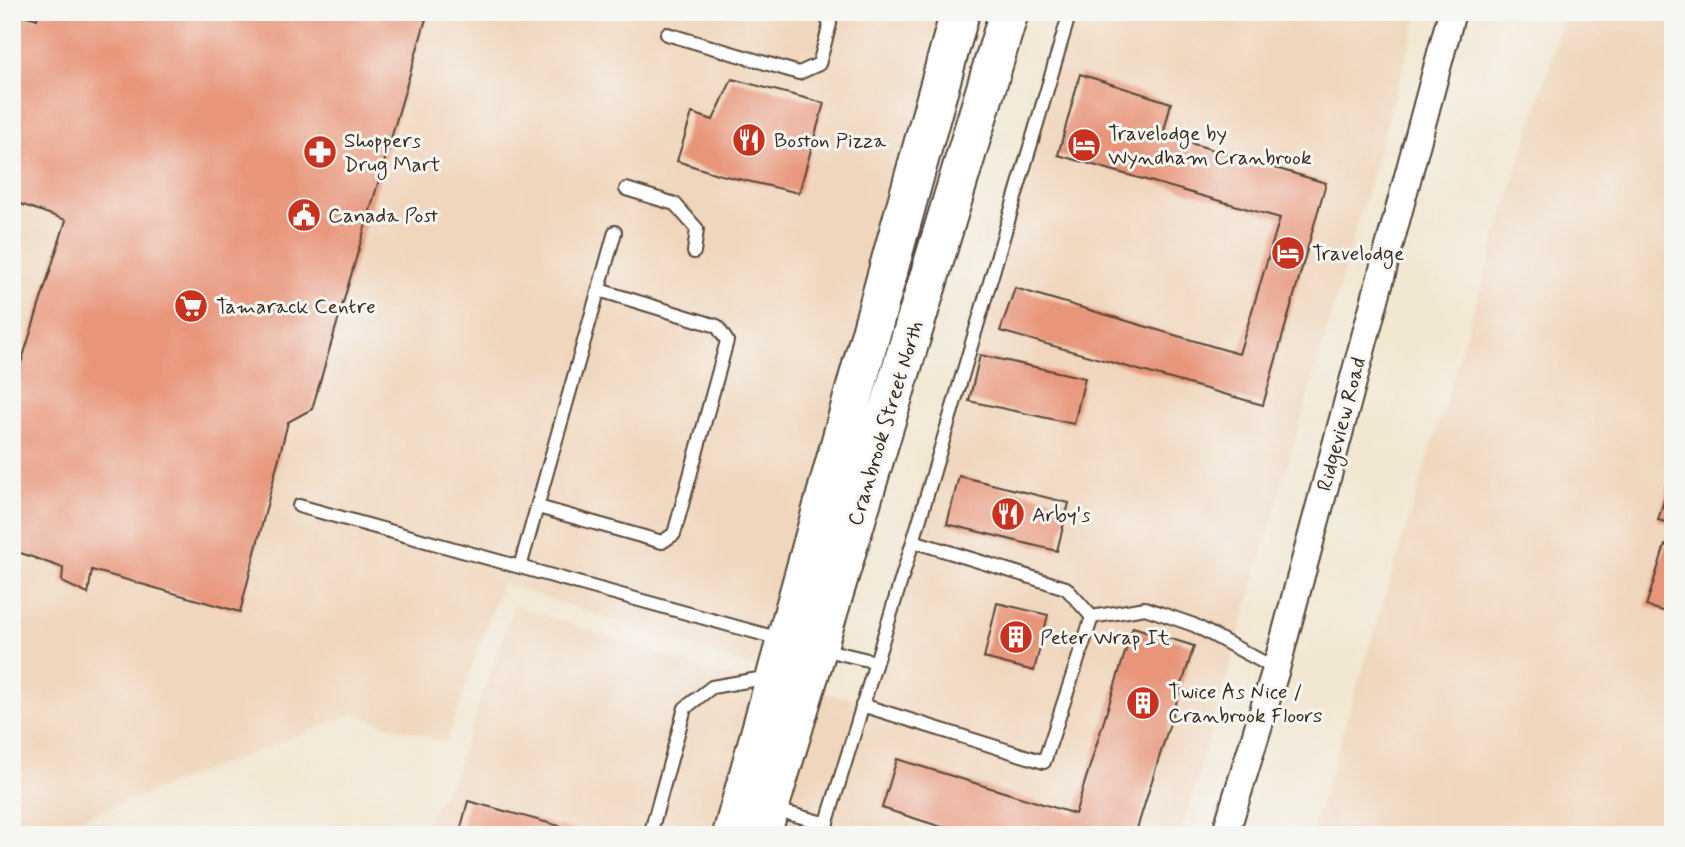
<svg xmlns="http://www.w3.org/2000/svg" width="1685" height="847" font-family="Mynerve,sans-serif">
<style>
.built{fill:#f0d6bc}
.building{fill:#e89579}
.lines{fill:none;stroke-linecap:round;stroke-linejoin:round}
.lane-casing{stroke:#564639;stroke-width:16}
.street-casing{stroke:#564639;stroke-width:30}
.highway-casing{stroke:#564639;stroke-width:42}
.lane{stroke:#fff;stroke-width:12}
.street{stroke:#fff;stroke-width:26}
.highway{stroke:#fff;stroke-width:38}
.labels{text-anchor:middle;stroke-width:6;stroke-linejoin:round;paint-order:stroke}
.poi-label{font-size:21px;fill:#3b2a1e;stroke:#f6f6f2;text-anchor:start}
.street-label{font-size:21px;fill:#3b2a1e;stroke:#f6f6f2}
</style>
<rect width="100%" height="100%" fill="#f6f6f2"/>
<filter id="ink" filterUnits="userSpaceOnUse"><feTurbulence type="fractalNoise" baseFrequency=".0143" numOctaves="2"/><feDisplacementMap in="SourceGraphic" scale="14" xChannelSelector="R" yChannelSelector="G"/><feConvolveMatrix kernelMatrix="1 2 1 2 8 2 1 2 1" color-interpolation-filters="sRGB"/></filter>
<filter id="wash" filterUnits="userSpaceOnUse"><feTurbulence type="fractalNoise" baseFrequency=".00686" numOctaves="4" result="noise"/><feDisplacementMap in="SourceGraphic" scale="28" xChannelSelector="R" yChannelSelector="G"/><feGaussianBlur stdDeviation="1.57" result="paint"/><feColorMatrix in="noise" values="0 0 0 0 0 0 0 0 0 0 0 0 0 0 0 0 0 1.4 0 .05"/><feComposite in="paint" operator="in"/></filter>
<g filter="url(#wash)">
<rect width="100%" height="100%" fill="#f2e7d1"/>
<path class="built" d="M12,12H960L778,676L502,583L446,743L354,714L38,835H12Z
M1067,12H1419L1181,835H418L454,775L514,605L731,678L863,700L908,529Z
M1566,12H1673V835H1311Z"/>
<g id="blocks">
<path class="building" d="M12,12L37,19L38,12H428L312,409L288,422L240,612L92,570L88,594L62,582L63,568L12,550V392L66,220L12,201Z
M1080,74L1171,103L1163,135L1326,183L1263,405L1000,331L1015,288L1239,354L1280,218L1058,155Z
M732,79L824,103L799,193L717,174L677,161L692,113L713,120Z
M980,355L1085,378L1074,424L969,401Z
M1672,474L1673,475V524L1658,520Z
M959,476L1069,503L1057,551L947,524Z
M1665,545L1673,547V614L1646,606Z
M997,603L1048,615L1034,671L984,658Z
M1133,627L1194,646L1135,835H967L882,808L897,759L1075,814Z
M468,801L589,834V835H459Z"/>
</g>
</g>
<g filter="url(#ink)">
<use href="#blocks" fill-opacity="0" stroke="#564639" stroke-width="2"/>
<g class="lines">
<g class="lane-casing">
<path id="lane" d="M667,34L799,73L819,64L830,24L823,12
M626,189L675,204L697,229L694,252
M299,506L784,640
M538,507L662,542L674,534L727,341L717,326L599,290
M520,567L615,232
M1092,617L1145,608L1194,625L1276,669
M822,649L876,662
M862,705L1044,762L1092,617L1066,588L913,541
M773,809L827,824
M650,835L685,708L712,687L770,677
M823,835L918,525L1070,12"/>
</g>
<g class="street-casing">
<path id="street" d="M1225,835L1276,669L1452,12"/>
</g>
<g class="highway-casing">
<path id="highway" d="M732,835C810,561 883,286 960,12
M761,835L1009,12"/>
</g>
<use href="#lane" class="lane"/>
<use href="#street" class="street"/>
<use href="#highway" class="highway"/>
</g>
</g>
<defs>
<g id="restaurant-disc" transform="scale(1.75)"><circle r="9.5" fill="#c8321e" stroke="#f6f6f2"/><path d="M-5-6h1v4h1v-4h1v4h1v-4h1v5L-1.5 .5V6h-2V.5L-5-1ZM5-6V6H3V1.5H1.5Q1.5-4 5-6Z" fill="#fff"/></g>
<g id="hotel-disc" transform="scale(1.75)"><circle r="9.5" fill="#c8321e" stroke="#f6f6f2"/><path d="M-6-4.5h1.5V1H6V5H4.5V3h-9V5H-6ZM-4 0a1.8 1.8 0 1 1 3.6 0ZM.5 0V-2.5h3Q6-2.5 6 0Z" fill="#fff"/></g>
<g id="pharmacy-disc" transform="scale(1.75)"><circle r="9.5" fill="#c8321e" stroke="#f6f6f2"/><path d="M-2-6h4v4h4v4h-4v4h-4v-4h-4v-4h4Z" fill="#fff"/></g>
<g id="civic-disc" transform="scale(1.75)"><circle r="9.5" fill="#c8321e" stroke="#f6f6f2"/><path d="M-.6-6.5H3V-4.5H.6V-3L4-1V1h2V6H-6V1h2V-1L-.6-3ZM-1.2 2.5V6h2.4V2.5Z" fill="#fff"/></g>
<g id="supermarket-disc" transform="scale(1.75)"><circle r="9.5" fill="#c8321e" stroke="#f6f6f2"/><path d="M-6-5.5h2.5l.6 2H6L4.5 2H-2.5L-4.4-4H-6ZM-1.5 3.2a1.3 1.3 0 1 0 .1 0ZM3 3.2a1.3 1.3 0 1 0 .1 0Z" fill="#fff"/></g>
<g id="building-disc" transform="scale(1.75)"><circle r="9.5" fill="#c8321e" stroke="#f6f6f2"/><path d="M-4-6H4V6H1V3H-1V6H-4ZM-2.5-4.3h1.7v1.8h-1.7ZM.8-4.3h1.7v1.8H.8ZM-2.5-1h1.7V.8h-1.7ZM.8-1h1.7V.8H.8Z" fill="#fff"/></g>
</defs>
<g fill-rule="evenodd">
<use href="#restaurant-disc" x="749" y="140"/>
<use href="#hotel-disc" x="1084" y="145"/>
<use href="#pharmacy-disc" x="320" y="152"/>
<use href="#civic-disc" x="304" y="215"/>
<use href="#hotel-disc" x="1288" y="253"/>
<use href="#supermarket-disc" x="191" y="306"/>
<use href="#restaurant-disc" x="1008" y="514"/>
<use href="#building-disc" x="1016" y="637"/>
<use href="#building-disc" x="1143" y="703"/>
</g>
<g class="labels">
<g class="poi-label">
<text x="1108" y="140">Travelodge by<tspan x="1108" dy="24">Wyndham Cranbrook</tspan></text>
<text x="344" y="147">Shoppers<tspan x="344" dy="24">Drug Mart</tspan></text>
<text x="774" y="147">Boston Pizza</text>
<text x="328" y="222">Canada Post</text>
<text x="1312" y="260">Travelodge</text>
<text x="216" y="313">Tamarack Centre</text>
<text x="1032" y="521">Arby's</text>
<text x="1040" y="644">Peter Wrap It</text>
<text x="1168" y="698">Twice As Nice /<tspan x="1168" dy="24">Cranbrook Floors</tspan></text>
</g>
<g class="street-label">
<text transform="translate(885 423) rotate(-73)" y="7">Cranbrook Street North</text>
<text transform="translate(1341 424) rotate(-75)" y="7">Ridgeview Road</text>
</g>
</g>
<rect width="1685" height="847" fill="none" stroke="#f6f6f2" stroke-width="42"/>
</svg>
